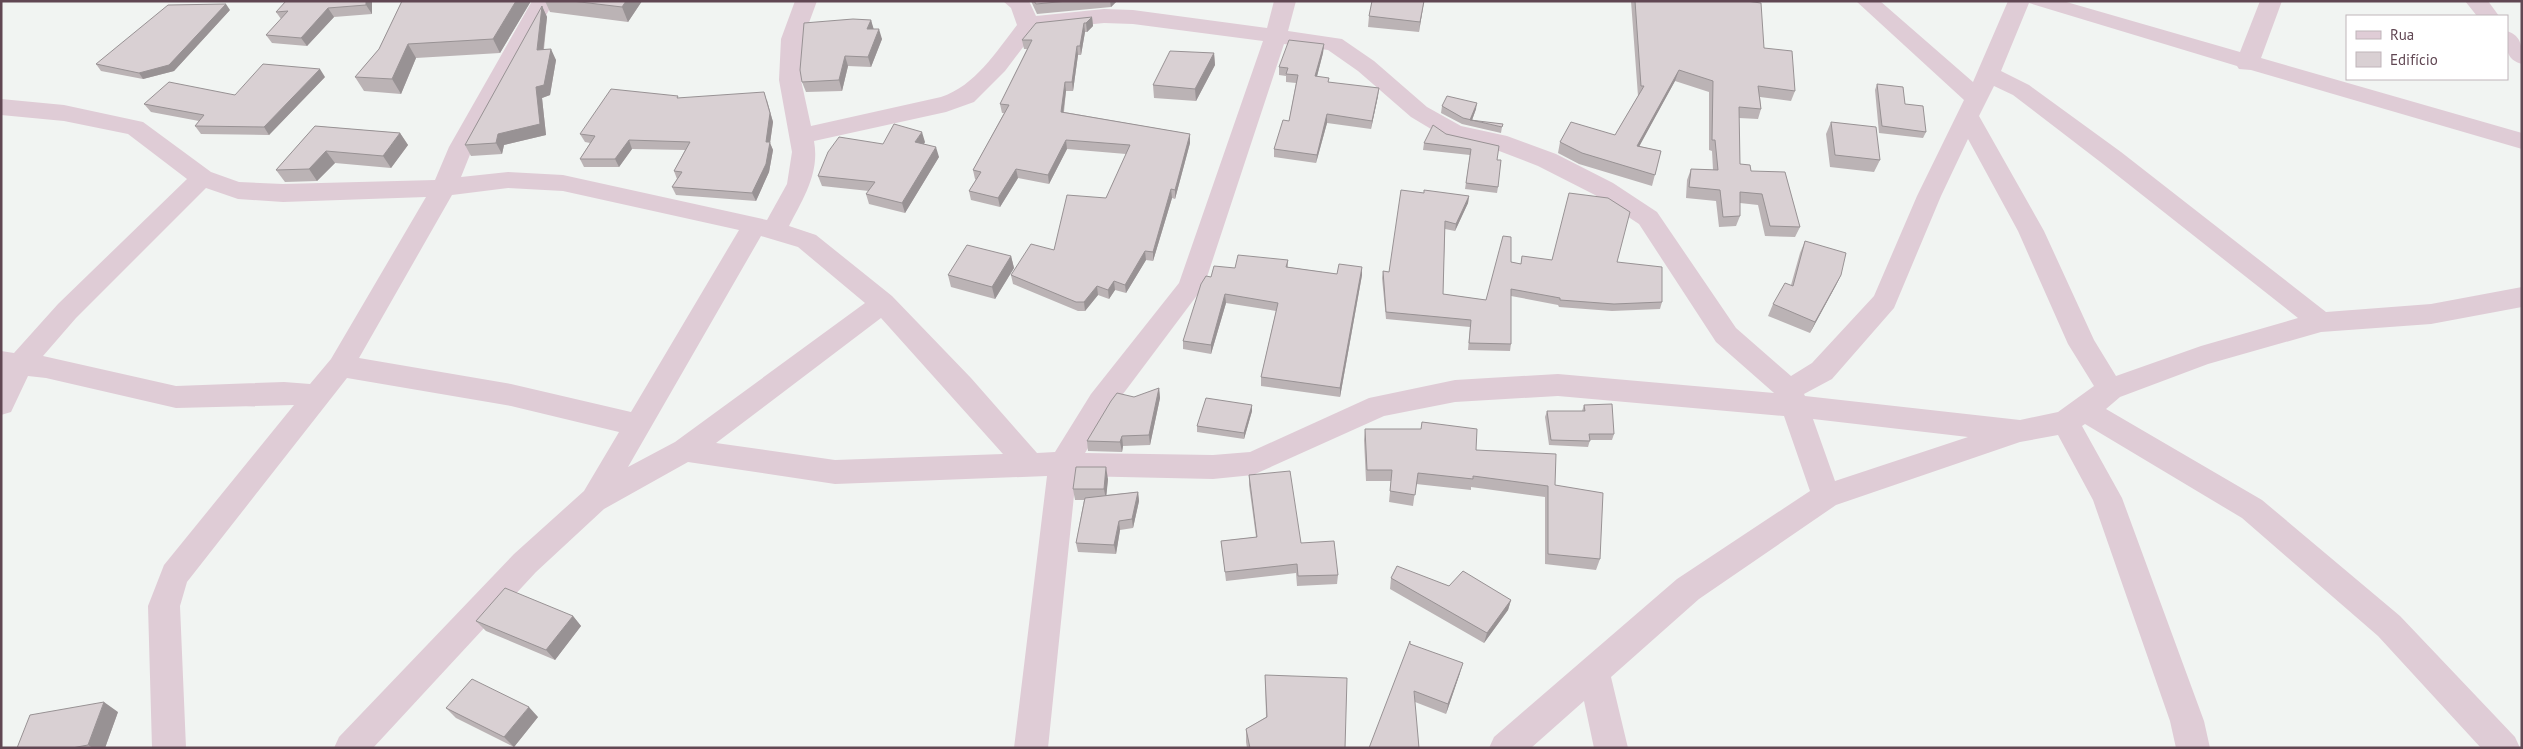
<svg xmlns="http://www.w3.org/2000/svg" width="2523" height="749" font-family="'PT Sans',sans-serif">
<style>
.lines{fill:none;stroke-linecap:round;stroke-linejoin:round}
.minor{fill:#dfccd6;fill-rule:evenodd}
.wall{fill:#bbb3b5}
.shaded-wall{fill:#989294}
.building{fill:#d9d0d3;stroke:#989294}
</style>
<rect width="100%" height="100%" fill="#f1f4f2"/>
<g class="lines">
<path class="minor" d="M532,1H554L473,147L461,177L508,172L563,175L767,220L787,184L792,152L779,80L781,39L795,1H817L803,39L801,80L811,126L941,97C975,86 996,52 1017,25L1011,8L1003,1H1029L1036,16L1104,9L1133,10L1267,28L1274,1H1296L1288,31L1342,39L1374,61L1427,107L1461,126L1507,136L1556,154L1613,183L1657,212L1736,328L1791,376L1812,363L1874,296L1917,196L1964,100L1856,1H1880L1973,82L2008,1H2063L2240,52L2260,1H2282L2261,58L2522,133V149L2251,70L2239,69L2237,66L2029,3L2001,71L2029,85L2121,152L2326,312L2431,304L2522,287V307L2431,324L2321,332L2208,364L2120,397L2106,409L2262,500L2400,616L2515,737L2520,748H2481L2378,636L2242,518L2085,424L2082,426L2122,498L2204,721L2210,748H2176L2170,721L2093,500L2058,435L2020,442L1836,505L1699,599L1611,677L1628,748H1594L1584,701L1531,748H1489L1494,737L1677,579L1810,491L1784,416L1558,396L1455,402L1384,416L1253,475L1213,479L1076,476L1048,748H1014L1047,476L835,484L688,462L604,509L536,572L373,748H334L339,737L514,554L584,491L619,432L511,406L347,378L187,582L180,606L186,748H152L148,606L164,565L294,405L176,408L46,378L28,376L11,412L1,415V351L14,353L58,304L187,179L128,134L64,121L1,115V99L64,105L143,122L211,172L239,182L283,184L435,180L449,147ZM1104,23L1133,24L1263,41L1179,283L1091,394L1055,452L1037,453L971,378L892,296L816,235L789,226C803,199 820,173 814,141L946,112L974,102L1005,71L1036,30ZM1284,44L1328,50L1358,71L1411,117L1446,138L1494,149L1538,166L1595,195L1639,224L1716,342L1774,393L1558,374L1455,380L1369,398L1250,452L1213,455L1085,453L1111,410L1204,286ZM1994,86L2013,95L2103,164L2298,318L2201,346L2116,376L2094,340L2044,231L1979,116ZM1968,139L2018,231L2068,344L2094,386L2058,412L2020,420L1805,396L1804,394L1832,379L1894,308L1941,196ZM206,188L238,199L283,202L426,197L331,359L310,384L284,382L176,386L43,356L76,318ZM508,188L563,191L739,230L631,412L511,384L359,358L452,195ZM761,236L798,247L865,303L675,442L628,467ZM881,318L1003,454L835,460L716,443ZM1813,419L1968,437L1835,481Z
M2465,1H2488L2499,16H2477Z
M2507,31C2523,36 2522,49 2522,64C2505,60 2506,46 2507,31Z"/>
</g>
<path class="wall" d="M372,1V14L334,17L307,46L272,43L266,35L281,19L276,12Z
M402,1H531L500,53L416,58L401,94L364,91L355,77L379,49Z
M545,1H642L628,22L550,12Z
M1031,1H1117L1111,7L1037,14Z
M1372,1H1424L1419,32L1368,27L1369,16Z
M1631,1H1746L1764,48L1795,91L1791,101L1760,97L1761,109L1758,119L1739,118L1740,164L1751,171L1800,227L1795,237L1765,236L1758,205L1740,203V216L1736,226L1719,227L1716,201L1686,198L1687,180L1691,169L1713,170L1712,151L1709,150V92L1675,81L1639,146L1661,151L1652,186L1579,164L1558,153L1560,142L1615,135L1638,96Z
M542,6L547,17L544,49L556,60L550,95L542,98L546,135L504,145L502,154L471,156L465,145Z
M230,10L174,71L143,79L101,71L96,64Z
M1092,17L1093,26L1087,32H1085L1081,55H1078L1073,91H1066L1064,112L1190,134V143L1175,199L1172,198L1153,261L1146,260L1126,293L1115,290L1109,299L1098,295L1085,311H1078L1013,284L1011,275L1054,250L1106,198L1126,154L1067,149L1049,184L1018,178L1000,207L971,200L969,191L976,180L975,179L973,170L1004,113H1002L1000,104L1027,49H1024L1022,40Z
M871,20L873,29L882,39L871,67L848,66L842,91L806,92L802,82Z
M1324,44L1323,53L1317,76L1328,82L1378,96L1371,129L1327,123L1316,163L1274,157V149L1289,121L1296,83L1286,82V76L1279,75V67Z
M1214,53L1215,65L1196,101L1154,98L1153,85Z
M325,77L269,135L201,134L195,126L199,121L151,112L144,104L235,95Z
M1877,84L1905,104L1926,132L1923,138L1879,133L1875,90Z
M679,98L767,100L773,122L770,143L773,150L769,172L756,201L676,195L672,187L677,179L674,171L685,150L632,149L619,167H584L580,159L590,143L585,142L580,134Z
M1442,106L1476,109L1472,120L1502,127L1501,133L1462,124L1441,113Z
M1831,122L1880,160L1874,172L1830,167L1826,134Z
M315,126L400,133L408,145L391,168L335,163L317,181L285,182L276,170Z
M1446,134L1497,160L1498,187L1497,193L1465,189L1470,155L1423,150L1424,143Z
M925,142L924,144L939,157L905,213L869,204L866,194L869,191L822,186L818,176L883,144Z
M1424,193L1469,196L1468,203L1455,231L1445,229L1443,294L1486,300L1511,262L1521,264L1552,260L1617,262L1662,302L1660,309L1612,311L1559,307L1558,305L1511,296V344L1510,351L1468,350L1470,327L1386,319L1382,278L1383,271L1389,272Z
M1805,241L1841,275L1835,287L1810,333L1768,316L1773,304L1791,285L1800,253Z
M1011,256L1014,268L995,299L951,287L948,275Z
M1288,260V267L1337,274L1362,275L1340,397L1261,386V377L1276,311L1226,303L1211,354L1183,349V341L1211,277L1235,268Z
M1159,388L1160,398L1150,445L1123,446L1122,452L1088,451L1087,441Z
M1252,405V411L1244,439L1197,432V426Z
M1584,405L1614,434L1612,440H1590L1588,447L1549,445L1545,417L1547,411H1582Z
M1422,422L1476,450L1555,485L1600,559L1596,570L1545,564V497L1471,487V490L1416,484L1413,506L1389,502L1391,481H1366L1364,440L1365,429H1421Z
M1249,475L1301,543L1338,575L1337,584L1297,586L1296,573L1226,581L1221,541L1256,537L1249,485Z
M1108,479L1106,495L1138,492L1139,501L1133,528L1120,530L1116,554L1078,552L1076,543L1084,500H1075L1073,489Z
M1391,578L1449,586L1511,600L1508,610L1484,643L1390,589Z
M573,616L581,626L555,660L486,631L476,621Z
M1410,644L1460,673L1446,714L1415,702Z
M1265,675L1345,748H1247L1246,742V729L1266,717Z
M446,708L538,717L514,747L456,718Z
M118,712L105,748H17Z"/>
<path class="shaded-wall" d="M366,1H372V14L366,5Z
M516,1H531L500,53L493,39Z
M626,1H642L628,22L622,7Z
M1110,1H1117L1111,7Z
M1424,1L1419,32L1420,22Z
M226,4L230,10L174,71L143,79L139,73Z
M542,6L547,17L542,60L537,50Z
M328,8L334,17L307,46L301,38Z
M1092,17L1093,26L1087,32L1086,23Z
M871,20L874,30L867,29Z
M1084,23L1085,32L1081,55L1080,46Z
M879,29L882,39L871,67L868,57Z
M408,44L416,58L401,94L392,79Z
M1324,44L1323,53L1315,84V76Z
M1077,46L1078,55L1073,91L1072,82Z
M551,49L556,60L550,95L542,98L546,135L504,145L502,154L496,143L498,134Z
M1214,53L1215,65L1196,101L1195,89Z
M845,56L848,66L842,91L839,80Z
M320,69L325,77L269,135L264,127Z
M1679,70L1675,81L1634,156L1637,146Z
M1065,82L1066,91L1062,121L1061,112Z
M1379,88L1378,96L1371,129L1372,121Z
M764,92L773,122L770,143L773,150L769,172L756,201L752,193L766,142Z
M1477,103L1476,109L1472,120H1470Z
M1327,114V123L1316,163L1317,155Z
M922,132L925,142L918,152L915,142Z
M400,133L408,145L391,168L383,156Z
M1190,134V143L1175,199V190Z
M629,140L632,149L619,167L615,159Z
M1066,140L1067,149L1049,184L1048,175Z
M936,147L939,157L905,213L902,203Z
M326,151L335,163L317,181L309,169Z
M1016,169L1018,178L1000,207L998,198Z
M1171,189L1172,198L1153,261V252Z
M1469,196L1468,203L1455,231L1456,224Z
M1145,251L1146,260L1126,293L1125,285Z
M1011,256L1014,268L995,299L992,287Z
M1362,267V275L1340,397V388Z
M1841,275L1835,287L1810,333L1815,322Z
M1114,281L1115,290L1109,299L1108,290Z
M1097,286L1098,295L1085,311L1084,302Z
M1225,294L1226,303L1211,354V345Z
M1159,388L1160,398L1150,445L1149,435Z
M1252,405V411L1244,439V433Z
M1122,436L1123,446L1122,452L1120,442Z
M1106,467L1108,479L1106,500L1104,489Z
M1138,492L1139,501L1133,528L1132,519Z
M1119,521L1120,530L1116,554L1114,545Z
M1511,600L1508,610L1484,643L1487,633Z
M573,616L581,626L555,660L546,650Z
M1463,663L1460,673L1446,714L1448,704Z
M104,702L118,712L105,748H93L88,745Z
M529,707L538,717L514,747L504,737Z"/>
<path class="building" d="M286,1H366V5L328,8L301,38L266,35L288,11L276,12Z
M402,1H516L493,39L408,44L392,79L355,77L379,49Z
M572,1H626L622,7Z
M1034,1H1068L1036,4Z
M1372,1H1424L1420,22L1369,16Z
M1635,1H1746L1761,3L1764,48L1792,51L1795,91L1758,86L1761,109L1739,107L1740,164L1750,165L1751,171L1785,172L1800,227L1770,226L1762,194L1740,192V216L1723,217L1720,190L1689,187L1691,169L1718,170L1715,140H1712L1713,81L1679,70L1637,146L1661,151L1655,175L1582,153L1560,142L1571,122L1615,135L1644,86H1641Z
M226,4L169,65L139,73L96,64L168,5Z
M542,6L537,50L551,49L544,85L536,87L540,124L498,134L496,143L465,145Z
M1092,17L1086,23H1084L1080,46H1077L1072,82H1065L1061,112L1190,134L1175,190L1171,189L1153,252L1145,251L1125,285L1114,281L1108,290L1097,286L1084,302H1076L1011,275L1031,244L1054,250L1067,195L1106,198L1130,145L1066,140L1048,175L1016,169L998,198L969,191L981,172L973,170L1009,105L1000,104L1032,40H1022L1036,23Z
M853,19L871,20L867,29H879L868,57L845,56L839,80L802,82L800,70L804,23Z
M1289,40L1324,44L1315,76L1329,78L1328,82L1379,88L1372,121L1327,114L1317,155L1274,149L1283,120L1289,121L1298,75L1286,74L1288,68L1279,67Z
M1170,51L1214,53L1195,89L1153,85Z
M263,64L320,69L264,127L195,126L204,115L144,104L169,82L235,95Z
M1877,84L1903,87L1905,104L1923,106L1926,132L1882,126Z
M611,89L678,96L677,98L764,92L770,113L766,142H770L766,164L752,193L672,187L682,172L674,171L690,142L629,140L615,159H580L595,136L580,134Z
M1447,96L1477,103L1470,120L1503,124L1502,127L1463,118L1442,106Z
M1831,122L1876,127L1880,160L1835,155Z
M894,124L922,132L915,142L936,147L902,203L866,194L875,182L818,176L828,152L839,137L883,144Z
M1433,125L1446,134L1499,146L1497,160H1501L1498,187L1466,183L1471,149L1424,143Z
M315,126L400,133L383,156L326,151L309,169L276,170Z
M1401,190L1424,193V190L1469,196L1456,224L1445,221L1443,294L1486,300L1503,236L1511,237V262L1521,264L1522,256L1552,260L1569,193L1608,198L1630,212L1617,262L1662,267V302L1614,304L1560,300V298L1511,289V344L1469,343L1471,320L1386,312L1383,271L1389,272Z
M1805,241L1846,253L1841,275L1815,322L1773,304L1785,283L1793,286Z
M967,245L1011,256L992,287L948,275Z
M1238,255L1288,260L1286,267L1337,274L1339,264L1362,267L1340,388L1261,377L1278,303L1225,294L1211,345L1183,341L1201,284L1206,276L1211,277L1214,266L1235,268Z
M1159,388L1149,435L1122,436L1120,442L1087,441L1111,401L1117,393L1134,397Z
M1206,398L1252,405L1244,433L1197,426Z
M1612,404L1614,434H1589L1590,441L1551,440L1547,411H1585L1584,405Z
M1422,422L1477,429L1476,450L1556,454L1555,485L1603,493L1600,559L1548,554V486L1473,476V479L1418,473L1415,495L1390,491L1392,470H1367L1365,429H1421Z
M1076,467H1106L1104,489H1073Z
M1290,471L1301,543L1334,541L1338,575L1298,576L1297,564L1225,572L1221,541L1257,537L1249,475Z
M1138,492L1132,519L1119,521L1114,545L1076,543L1085,498Z
M1397,566L1449,586L1463,571L1511,600L1487,633L1391,578Z
M505,588L573,616L546,650L476,621Z
M1410,641V644L1463,663L1448,704L1414,691L1419,748H1369Z
M1265,675L1347,678L1345,748H1250L1246,729L1267,717Z
M472,679L529,707L504,737L446,708Z
M104,702L88,745L72,748H17L30,715Z"/>
<rect width="2523" height="749" fill="none" stroke="#614753" stroke-width="5"/>
<rect x="2346" y="15" width="162" height="65" fill="#ffffff" stroke="#c0b5ba"/>
<rect x="2356" y="31" width="25" height="8" fill="#dfccd6" stroke="#c0b5ba"/>
<text x="2390" y="40" font-size="15" fill="#614753">Rua</text>
<rect x="2356" y="52" width="25" height="15" fill="#d9d0d3" stroke="#c0b5ba"/>
<text x="2390" y="65" font-size="15" fill="#614753">Edifício</text>
</svg>
